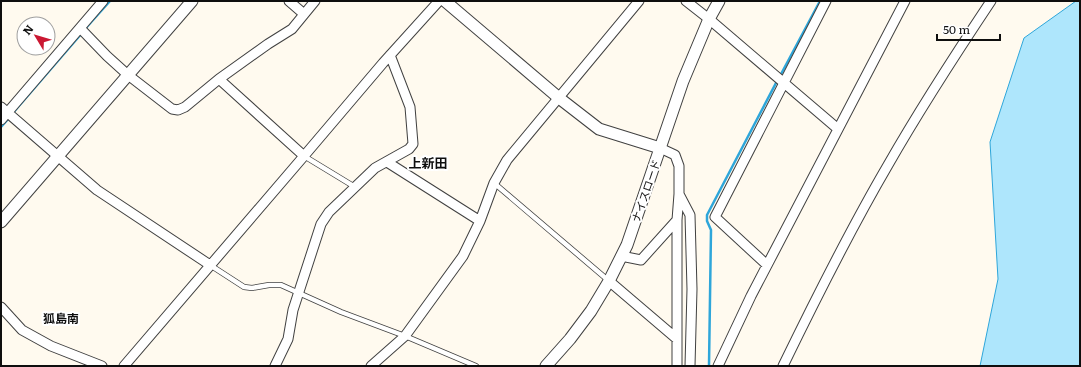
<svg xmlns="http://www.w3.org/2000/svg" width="1081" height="367" font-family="Literata,'Noto Sans JP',serif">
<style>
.water{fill:#aee6fc;stroke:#2ea6da}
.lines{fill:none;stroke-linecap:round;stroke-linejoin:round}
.stream{stroke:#2ea6da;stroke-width:2.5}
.service-casing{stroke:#414141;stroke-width:6}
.minor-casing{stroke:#414141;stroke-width:11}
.tertiary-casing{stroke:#414141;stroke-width:13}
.service{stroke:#fff;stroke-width:4.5}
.minor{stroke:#fff;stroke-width:9}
.tertiary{stroke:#fff;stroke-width:11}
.labels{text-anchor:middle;stroke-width:4;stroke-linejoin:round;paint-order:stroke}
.street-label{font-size:11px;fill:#0e0e0e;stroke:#fff}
.neighbourhood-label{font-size:12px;font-weight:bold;fill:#0e0e0e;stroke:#fff}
.quarter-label{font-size:13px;font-weight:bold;fill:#0e0e0e;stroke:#fff}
</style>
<rect width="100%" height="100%" fill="#fffaef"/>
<path class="water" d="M1076,1H1080V366H980L998,279L990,142L1024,38Z"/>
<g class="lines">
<path class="stream" d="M85,29L110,1
M780,76L820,1
M12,114L82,33
M1,127L9,118
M709,366L711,230L707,221V215L777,81"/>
<g class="service-casing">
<path id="service" d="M304,156L355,187
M494,183L609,281
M210,265L244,287L252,288L269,285H281L341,312L405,336L476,366"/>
</g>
<g class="minor-casing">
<path id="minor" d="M289,1L304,14
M686,1L709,19L838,129
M80,28L107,56L128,75L172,109L178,110L185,107L219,79L268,44L292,29L315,1
M219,79L304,156
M1,107L97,190L210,265
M1,120L103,1
M660,148L675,155L679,166V194L690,215L692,289L690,366
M387,162L480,221
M621,256L641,260L677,220
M767,265L715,217L826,1
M609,281L677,339
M1,307L22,330L51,346L102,366
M124,366L304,156L383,63L439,1
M275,366L288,339L293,310L321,224L329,212L375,168L409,149L413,144L410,107L390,55
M371,366L405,336L463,256L480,221L494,183L507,160L639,1
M677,366V220L679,194
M718,366L751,296L905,1
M783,366C816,298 850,230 888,165C920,109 955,55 991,1"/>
</g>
<g class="tertiary-casing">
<path id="tertiary" d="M445,1L559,98L599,129L660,148
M1,222L192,1
M546,366L570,339L591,311L609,281L627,245L683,81L709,19L719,1"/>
</g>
<use href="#service" class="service"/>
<use href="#minor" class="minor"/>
<use href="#tertiary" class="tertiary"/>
</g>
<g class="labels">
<g class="street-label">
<text transform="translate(646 191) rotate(-71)" y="4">ナイスロード</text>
</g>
<g class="neighbourhood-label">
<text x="61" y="323">狐島南</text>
</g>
<g class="quarter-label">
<text x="428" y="168">上新田</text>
</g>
</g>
<rect width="1081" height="367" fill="none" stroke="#0e0e0e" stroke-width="4"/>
<g transform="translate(36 36) rotate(308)"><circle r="19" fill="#ffffff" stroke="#9f9f9f"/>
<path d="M0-3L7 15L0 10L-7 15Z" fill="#cb1832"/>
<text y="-6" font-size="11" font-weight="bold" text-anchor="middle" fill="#0e0e0e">N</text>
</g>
<path d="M937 34v6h63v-6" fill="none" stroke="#0e0e0e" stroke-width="2"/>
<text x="943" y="34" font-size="12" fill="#0e0e0e" stroke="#ffffff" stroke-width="3" paint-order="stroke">50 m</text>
</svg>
